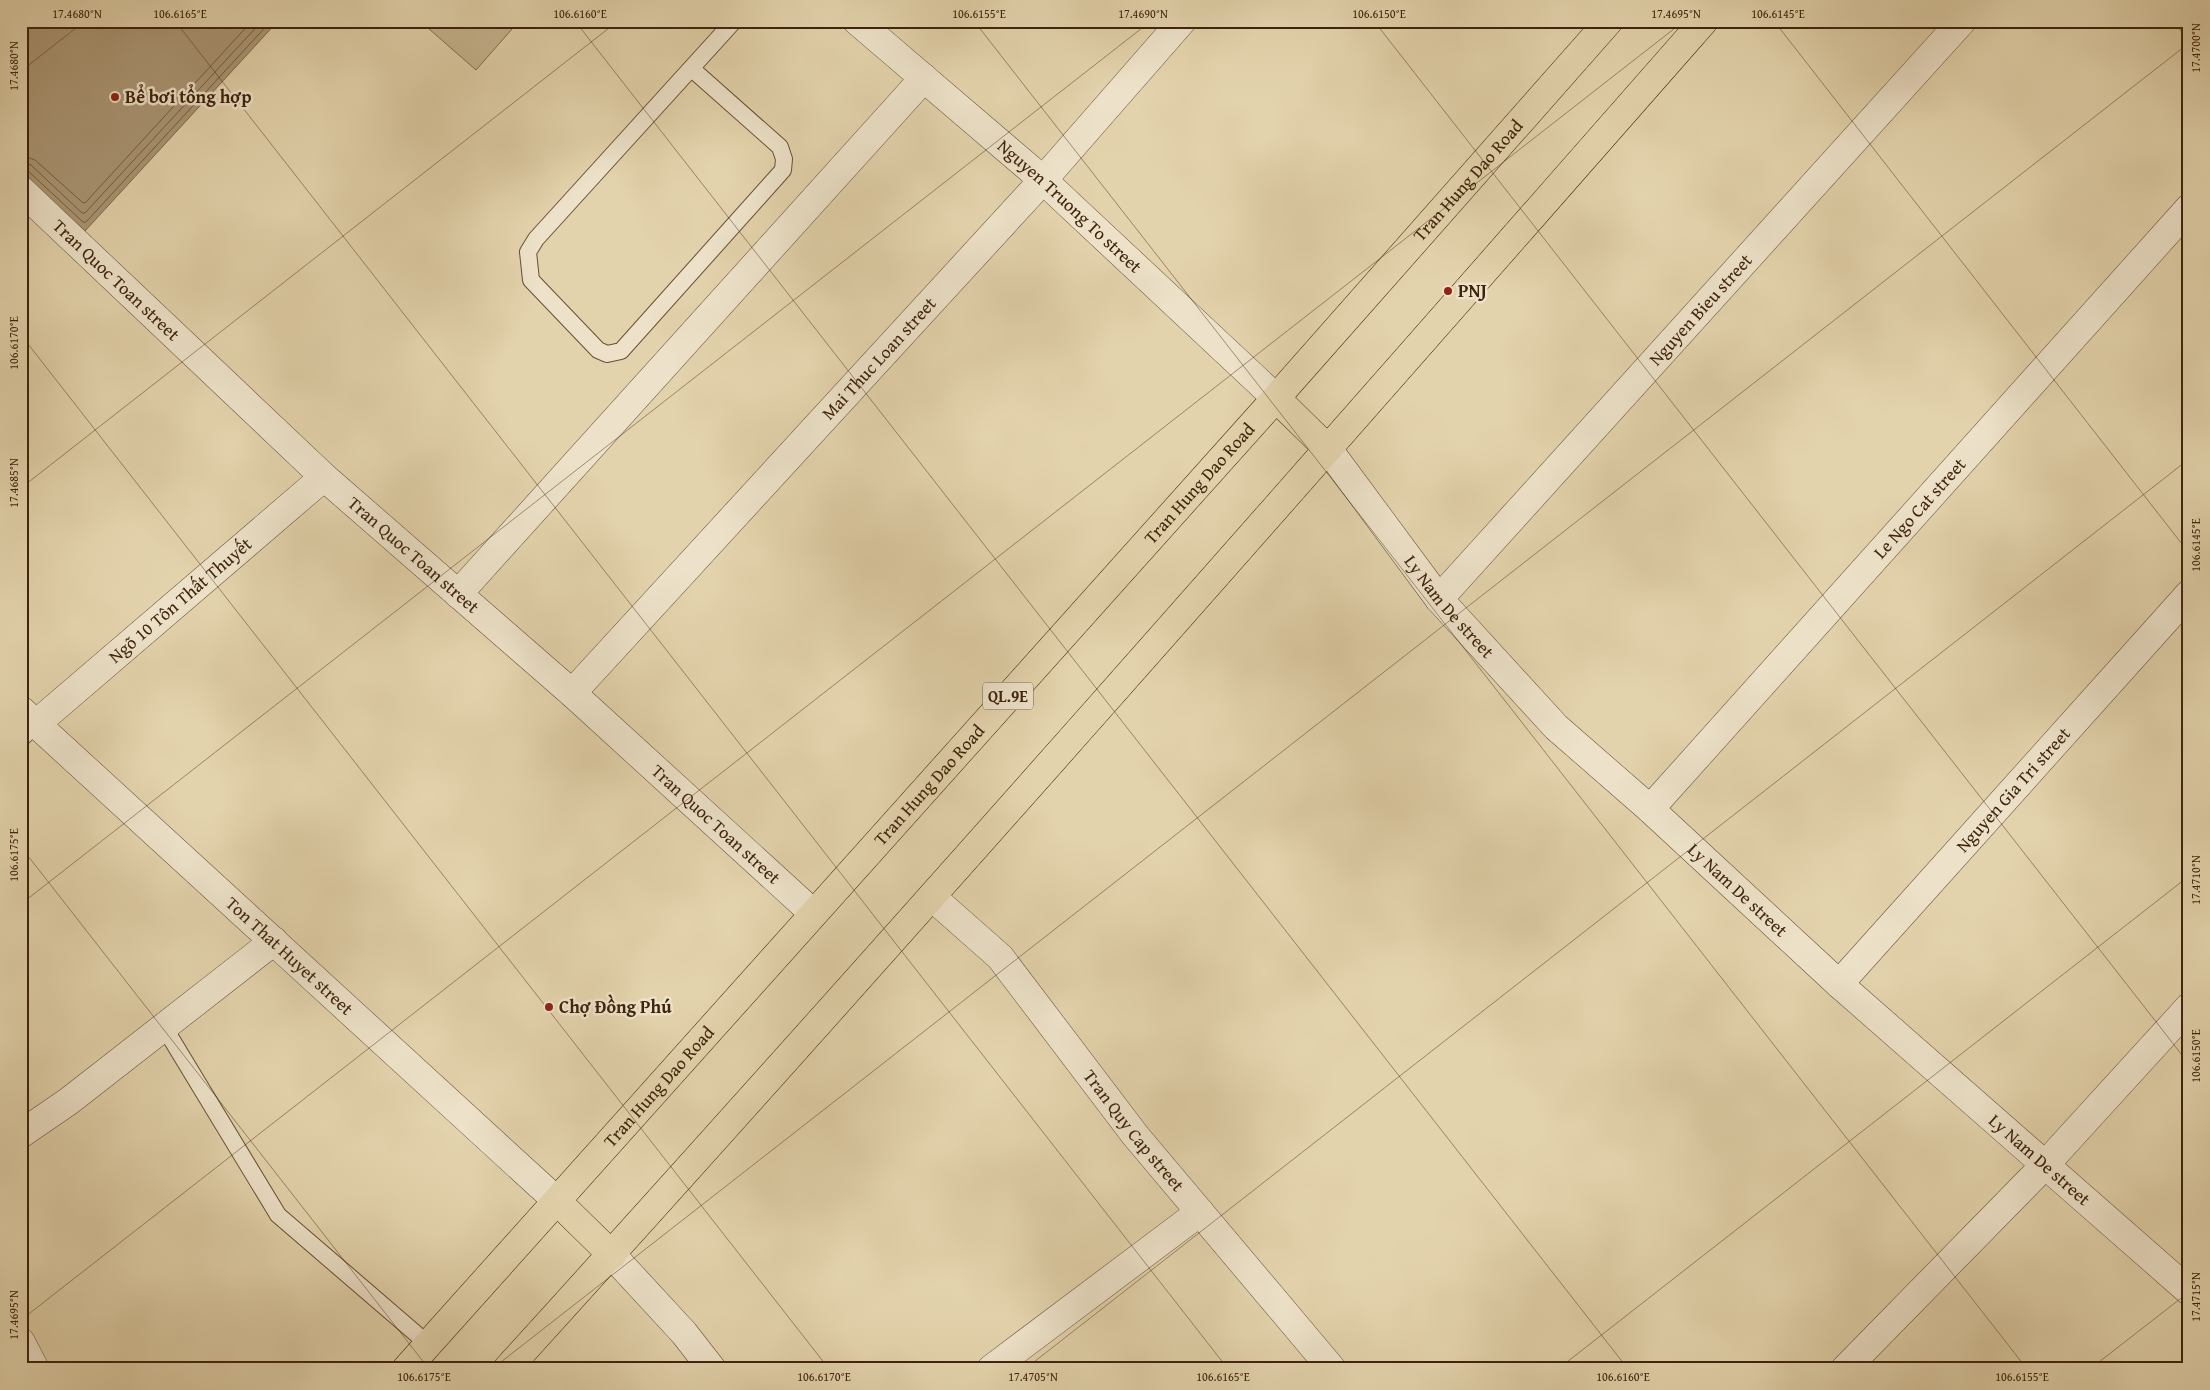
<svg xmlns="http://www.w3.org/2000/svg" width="2210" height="1390" font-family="'Gentium Book Plus',serif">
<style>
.green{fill:#c7b591;stroke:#826c4e}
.water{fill:#ab9776;stroke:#7f694c}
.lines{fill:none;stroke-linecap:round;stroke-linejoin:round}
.shore{stroke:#745d41;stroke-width:1}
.service-casing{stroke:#674f34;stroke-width:18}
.minor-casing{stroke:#674f34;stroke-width:29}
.tertiary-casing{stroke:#674f34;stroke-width:29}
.primary-casing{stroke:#3e230c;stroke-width:29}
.service{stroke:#ede2c9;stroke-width:16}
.minor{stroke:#ede2c9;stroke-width:28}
.tertiary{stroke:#ede2c9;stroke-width:28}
.primary{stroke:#e3d3ac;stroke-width:28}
.ticks{fill:none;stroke:#3e230c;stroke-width:1;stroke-opacity:0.45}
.poi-dot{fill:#8f2418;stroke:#ede2c9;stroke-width:2}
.labels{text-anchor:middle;stroke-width:5;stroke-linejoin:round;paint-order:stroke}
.shield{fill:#ede2c9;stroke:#725c45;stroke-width:1}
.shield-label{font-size:16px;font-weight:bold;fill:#3e230c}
.poi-label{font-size:18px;font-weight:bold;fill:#3e230c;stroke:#ede2c9;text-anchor:start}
.street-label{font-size:18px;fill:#3e230c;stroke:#ede2c9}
.neatline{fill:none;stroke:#3e230c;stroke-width:2}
.ticks-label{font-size:12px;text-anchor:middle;fill:#3e230c}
</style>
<rect width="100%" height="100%" fill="#e3d3ac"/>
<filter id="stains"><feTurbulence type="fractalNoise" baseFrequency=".004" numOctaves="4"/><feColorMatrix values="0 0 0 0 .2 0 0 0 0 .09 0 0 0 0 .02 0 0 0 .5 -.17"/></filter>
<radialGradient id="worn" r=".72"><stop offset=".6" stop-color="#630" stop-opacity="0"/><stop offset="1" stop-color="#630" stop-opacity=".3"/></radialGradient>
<path class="green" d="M420,21H519L476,70Z"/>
<path class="water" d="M21,21H278L85,231L21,172Z"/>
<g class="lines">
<path class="shore" d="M21,155L35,160L82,202L85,203L252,21
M21,162L31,165L82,213H85L262,21
M21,169L27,170L83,222H86L271,21"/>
<g class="service-casing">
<path id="service" d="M692,69L780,147L784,159L783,170L621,351L607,354L598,350L531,280L528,252L536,239L734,21
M21,739L36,724
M164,1027L278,1215L428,1344"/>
</g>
<g class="minor-casing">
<g id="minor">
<path id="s1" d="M857,21L1043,180L1276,398"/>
<path id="s2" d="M21,190L324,477L572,693L813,913"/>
<path d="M458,594L924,78"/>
<path id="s3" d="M1439,599L1962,21"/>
<path id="s4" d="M572,693L1043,180L1182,21"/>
<path id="s5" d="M21,710L557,1201"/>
<path id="s6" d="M36,724L324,477"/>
<path id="s7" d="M1650,809L2189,208"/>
<path id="s8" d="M932,897L1000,957L1135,1135L1332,1369"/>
<path id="s9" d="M1839,984L2189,594"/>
<path d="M21,1134L69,1101L274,941"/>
<path d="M21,1342L35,1369"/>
<path d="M991,1369L1200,1212"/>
<path d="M1845,1369L2044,1166L2189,1007"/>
</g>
</g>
<g class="tertiary-casing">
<g id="tertiary">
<path id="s10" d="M1328,449L1439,599L1556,727L1650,809L1839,984L2189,1291"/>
<path d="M612,1255L684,1333L712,1369"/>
</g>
</g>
<g class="primary-casing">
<g id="primary">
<path d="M1276,398L1328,449"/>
<path d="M557,1201L612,1255"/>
<path id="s11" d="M406,1369L1276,398L1609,21"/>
<path d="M507,1369C911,924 1307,473 1704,21"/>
</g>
</g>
<use href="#service" class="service"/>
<use href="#minor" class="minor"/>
<use href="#tertiary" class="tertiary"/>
<use href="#primary" class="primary"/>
</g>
<path class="ticks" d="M175,21L1228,1369M575,21L1628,1369M974,21L2027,1369M1374,21L2189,1064M1774,21L2189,553M2173,21L2189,41M21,71L85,21M21,335L829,1369M21,488L618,21M21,847L429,1369M21,904L1151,21M21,1320L1684,21M21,1358L30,1369M492,1369L2189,43M1025,1369L2189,459M1558,1369L2189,876M2090,1369L2189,1292"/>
<g class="poi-dot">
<circle cx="115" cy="97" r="5"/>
<circle cx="1448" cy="291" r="5"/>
<circle cx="549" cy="1007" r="5"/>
</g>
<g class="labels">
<rect class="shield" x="983" y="682.5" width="50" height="27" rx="4"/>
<g class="shield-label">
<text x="1008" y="702">QL.9E</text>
</g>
<g class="poi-label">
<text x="125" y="103">Bể bơi tổng hợp</text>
<text x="1458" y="297">PNJ</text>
<text x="559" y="1013">Chợ Đồng Phú</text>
</g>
<g class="street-label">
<text dy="6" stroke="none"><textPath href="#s11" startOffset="1594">Tran Hung Dao Road</textPath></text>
<text dy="6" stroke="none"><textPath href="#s1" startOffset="282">Nguyen Truong To street</textPath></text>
<text dy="6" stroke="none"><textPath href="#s2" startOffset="131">Tran Quoc Toan street</textPath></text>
<text dy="6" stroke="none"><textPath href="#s3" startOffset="390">Nguyen Bieu street</textPath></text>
<text dy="6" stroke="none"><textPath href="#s4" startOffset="454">Mai Thuc Loan street</textPath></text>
<text dy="6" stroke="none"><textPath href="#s11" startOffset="1189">Tran Hung Dao Road</textPath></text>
<text dy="6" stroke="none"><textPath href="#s7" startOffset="404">Le Ngo Cat street</textPath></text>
<text dy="6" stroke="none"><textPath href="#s2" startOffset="536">Tran Quoc Toan street</textPath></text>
<text dy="6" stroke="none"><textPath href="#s6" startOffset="190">Ngõ 10 Tôn Thất Thuyết</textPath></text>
<text dy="6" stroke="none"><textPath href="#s10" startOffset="199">Ly Nam De street</textPath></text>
<text dy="6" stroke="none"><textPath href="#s11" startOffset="784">Tran Hung Dao Road</textPath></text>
<text dy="6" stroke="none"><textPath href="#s9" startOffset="261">Nguyen Gia Tri street</textPath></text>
<text dy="6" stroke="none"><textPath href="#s2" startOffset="941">Tran Quoc Toan street</textPath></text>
<text dy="6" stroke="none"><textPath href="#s10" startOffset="604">Ly Nam De street</textPath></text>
<text dy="6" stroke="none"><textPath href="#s5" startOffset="364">Ton That Huyet street</textPath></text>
<text dy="6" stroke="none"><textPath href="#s11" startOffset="379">Tran Hung Dao Road</textPath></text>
<text dy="6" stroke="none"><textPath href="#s8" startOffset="310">Tran Quy Cap street</textPath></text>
<text dy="6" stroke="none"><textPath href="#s10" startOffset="1009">Ly Nam De street</textPath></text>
</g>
</g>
<rect width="2210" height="1390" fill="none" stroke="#e3d3ac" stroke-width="55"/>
<rect x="28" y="28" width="2154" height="1334" class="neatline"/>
<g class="ticks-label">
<text x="77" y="18">17.4680°N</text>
<text x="180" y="18">106.6165°E</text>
<text x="580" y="18">106.6160°E</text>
<text x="979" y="18">106.6155°E</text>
<text x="1143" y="18">17.4690°N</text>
<text x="1379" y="18">106.6150°E</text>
<text x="1676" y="18">17.4695°N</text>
<text x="1778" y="18">106.6145°E</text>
<text transform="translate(2196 48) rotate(-90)" y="4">17.4700°N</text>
<text transform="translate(14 66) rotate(-90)" y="4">17.4680°N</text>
<text transform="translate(14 343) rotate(-90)" y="4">106.6170°E</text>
<text transform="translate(14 483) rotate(-90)" y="4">17.4685°N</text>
<text transform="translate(2196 545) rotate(-90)" y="4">106.6145°E</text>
<text transform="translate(14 855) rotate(-90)" y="4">106.6175°E</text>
<text transform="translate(2196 880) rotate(-90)" y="4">17.4710°N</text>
<text transform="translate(2196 1056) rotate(-90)" y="4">106.6150°E</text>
<text transform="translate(2196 1297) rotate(-90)" y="4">17.4715°N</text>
<text transform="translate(14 1315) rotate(-90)" y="4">17.4695°N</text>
<text x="424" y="1381">106.6175°E</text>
<text x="824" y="1381">106.6170°E</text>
<text x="1033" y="1381">17.4705°N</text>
<text x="1223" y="1381">106.6165°E</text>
<text x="1623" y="1381">106.6160°E</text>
<text x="2022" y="1381">106.6155°E</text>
</g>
<rect width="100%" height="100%" filter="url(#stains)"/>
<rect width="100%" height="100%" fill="url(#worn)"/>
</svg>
